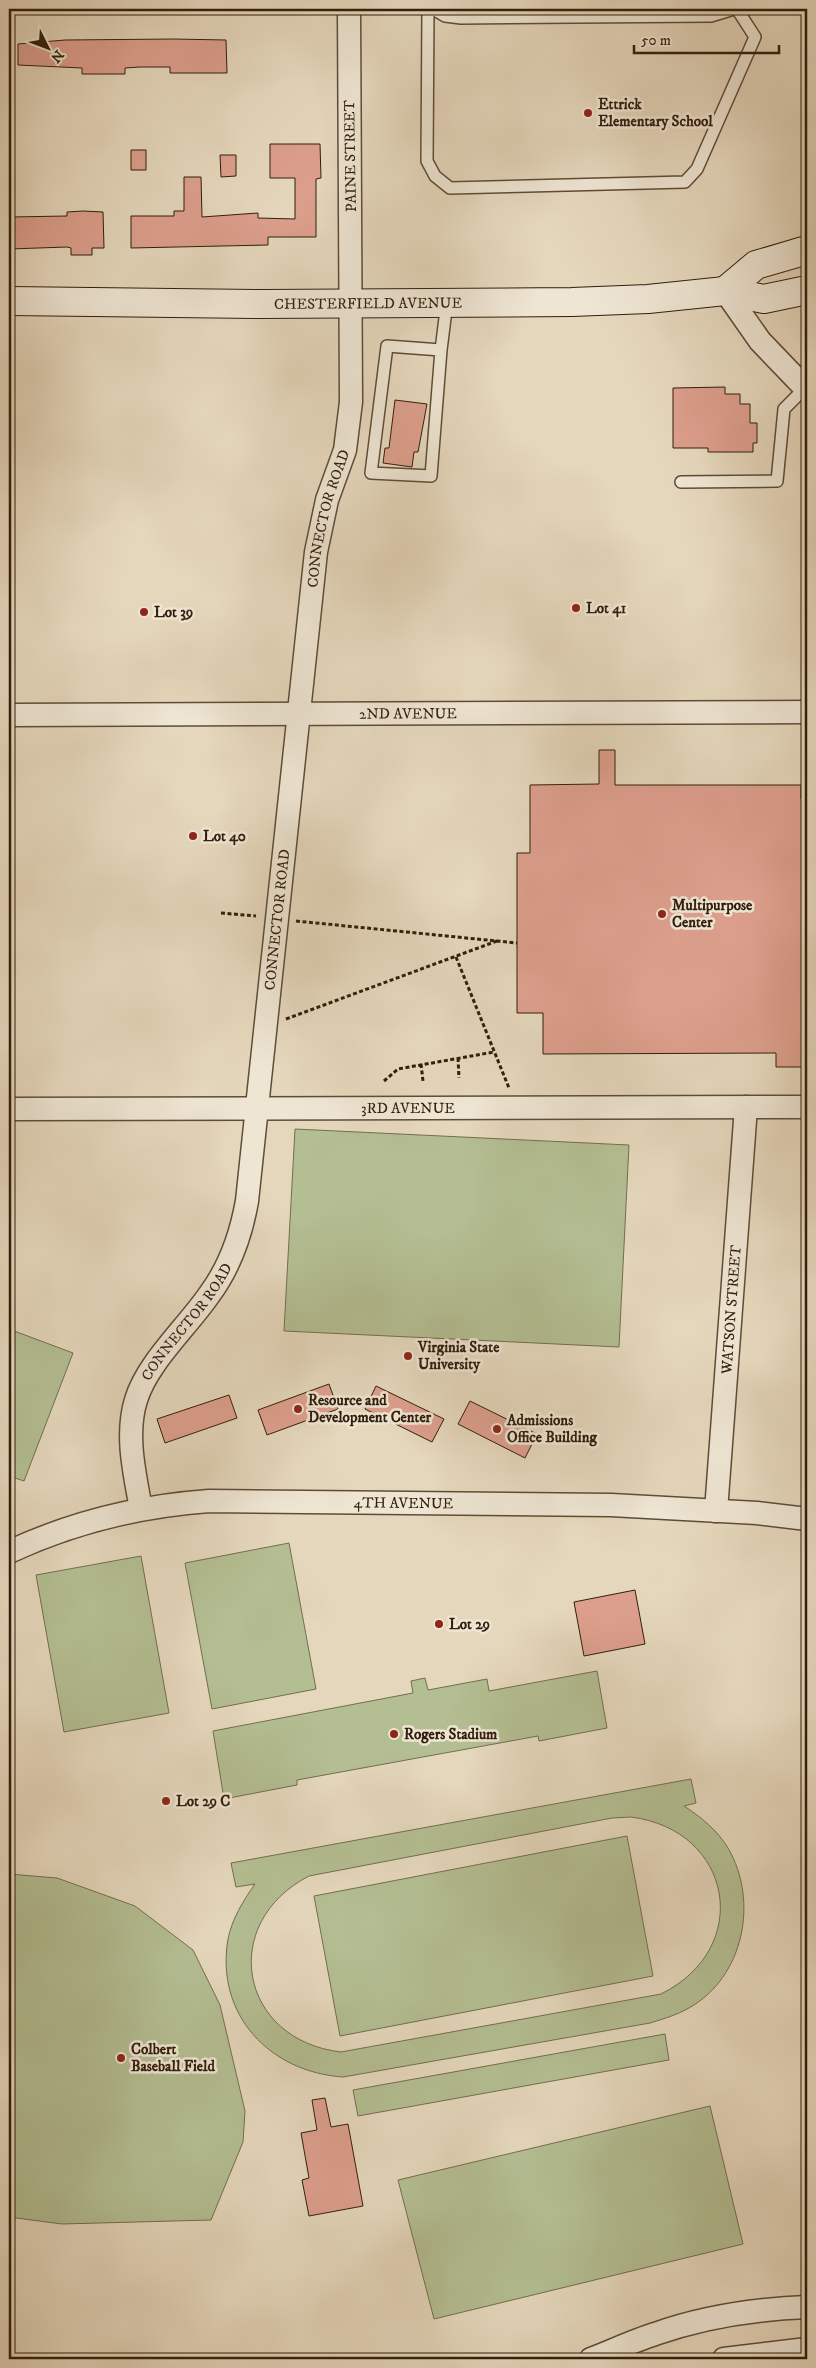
<svg xmlns="http://www.w3.org/2000/svg" width="816" height="2368" font-family="'IM FELL DW Pica',serif">
<style>
.green{fill:#b3be92;stroke:#726e4f;fill-rule:evenodd}
.building{fill:#dd9f8d;stroke:#311e0c}
.lines{fill:none;stroke-linecap:round;stroke-linejoin:round}
.lane-casing{stroke:#5e4c38;stroke-width:14}
.street-casing{stroke:#5e4c38;stroke-width:25}
.secondary-casing{stroke:#311e0c;stroke-width:30}
.path{stroke:#311e0c;stroke-width:3;stroke-dasharray:4 2.5;stroke-linecap:butt}
.lane{stroke:#eee5d3;stroke-width:11}
.street{stroke:#eee5d3;stroke-width:22}
.secondary{stroke:#eee5d3;stroke-width:28}
.poi-dot{fill:#8f2418;stroke:#eee5d3;stroke-width:2}
.labels{text-anchor:middle;stroke-width:5;stroke-linejoin:round;paint-order:stroke}
.poi-label{font-size:15px;font-weight:bold;fill:#311e0c;stroke:#eee5d3;text-anchor:start}
.street-label{font-size:15px;fill:#311e0c;stroke:#eee5d3}
</style>
<rect width="100%" height="100%" fill="#e5d7bc"/>
<filter id="stains"><feTurbulence type="fractalNoise" baseFrequency=".004" numOctaves="4"/><feColorMatrix values="0 0 0 0 .2 0 0 0 0 .09 0 0 0 0 .02 0 0 0 .5 -.17"/></filter>
<radialGradient id="worn" r=".72"><stop offset=".6" stop-color="#630" stop-opacity="0"/><stop offset="1" stop-color="#630" stop-opacity=".3"/></radialGradient>
<path class="green" d="M295,1129L629,1145L619,1347L284,1331Z
M9,1329L73,1353L24,1481L9,1476Z
M289,1543L316,1689L212,1709L185,1563Z
M141,1556L169,1713L64,1732L36,1575Z
M597,1671L607,1728L539,1741L538,1736L297,1780V1785L224,1799L213,1731L413,1693L411,1681L425,1678L428,1690L487,1679L489,1691Z
M691,1779L696,1803L684,1806C701,1817 717,1830 728,1848C759,1901 744,1977 689,2008C677,2015 663,2019 650,2023L343,2077C270,2072 215,2015 228,1939C232,1919 243,1901 255,1884L236,1887L231,1863ZM631,1817C733,1830 754,1948 661,1994L341,2052C239,2040 218,1923 309,1876L612,1818Z
M627,1836L653,1976L340,2036L314,1896Z
M9,1874L57,1878L135,1906L193,1950L220,2005L245,2111L243,2142L211,2220L62,2224L9,2217Z
M665,2034L669,2060L358,2116L353,2090Z
M710,2106L743,2244L434,2319L398,2180Z"/>
<path class="building" d="M174,39L226,40L227,73H170V67H140L125,68V74H82V68L18,65V44L65,40Z
M270,144H320L321,178L316,179V237H268V245L131,248V216H174V211H184V177H201L202,217L258,213V218L295,219V178H270Z
M131,150H146V170H131Z
M220,155H236V176L221,177Z
M83,211L103,212L104,248H92V255H71V248L67,247L9,249V217L67,216V212Z
M725,387V394H740V404H750V423H757V443H753V452H708V448H673V388Z
M395,400L427,404L418,452H414L412,467L383,463L385,448H389Z
M599,750H615V785H801V799H807V1067H776V1053L543,1054V1013H517V853H530V785L599,784Z
M329,1384L338,1409L267,1435L258,1410Z
M376,1386L444,1419L432,1442L365,1409Z
M229,1395L237,1418L165,1443L157,1419Z
M470,1401L537,1434L525,1458L458,1424Z
M635,1590L645,1644L584,1656L574,1602Z
M325,2098L331,2127L348,2124L363,2206L309,2216L302,2180L309,2178L301,2133L317,2130L312,2100Z"/>
<g class="lines">
<g class="lane-casing">
<path id="lane" d="M428,9L427,161L435,176L450,188L685,182L697,169L755,37L737,9
M433,9L445,16L461,18L711,16L734,9
M441,350L431,476L371,473L387,346L441,350L447,302
M681,482L777,481L784,409L805,388"/>
</g>
<g class="street-casing">
<g id="street">
<path d="M725,291L760,341L807,390"/>
<path id="s1" d="M9,715L807,712"/>
<path id="s2" d="M9,1109L807,1107"/>
<path id="s3" d="M141,1509C135,1475 125,1435 136,1400C147,1363 187,1327 209,1295C230,1267 241,1235 247,1201L316,552L327,500L345,450L351,402L349,9"/>
<path id="s4" d="M716,1511L746,1107"/>
<path id="s5" d="M9,1552C71,1523 140,1506 209,1501L611,1505L757,1513L807,1519"/>
<path d="M591,2359C612,2351 633,2341 655,2334C703,2317 757,2309 807,2307"/>
<path d="M724,2359L807,2349"/>
</g>
</g>
<g class="secondary-casing">
<g id="secondary">
<path d="M725,291L756,265L807,250"/>
<path id="s6" d="M9,301L263,304L572,302L648,299L725,291L764,299L807,290"/>
</g>
</g>
<path class="path" d="M221,913L256,916
M296,921L517,943
M456,957L509,1088
M286,1019L497,941
M458,1058L459,1078
M421,1064L423,1081
M384,1081L398,1069L494,1052"/>
<use href="#lane" class="lane"/>
<use href="#street" class="street"/>
<use href="#secondary" class="secondary"/>
</g>
<g class="poi-dot">
<circle cx="588" cy="113" r="5"/>
<circle cx="576" cy="608" r="5"/>
<circle cx="144" cy="612" r="5"/>
<circle cx="193" cy="836" r="5"/>
<circle cx="662" cy="914" r="5"/>
<circle cx="408" cy="1356" r="5"/>
<circle cx="298" cy="1409" r="5"/>
<circle cx="497" cy="1429" r="5"/>
<circle cx="439" cy="1624" r="5"/>
<circle cx="394" cy="1734" r="5"/>
<circle cx="166" cy="1801" r="5"/>
<circle cx="121" cy="2058" r="5"/>
</g>
<g class="labels">
<g class="poi-label">
<text x="598" y="109">Ettrick<tspan x="598" dy="17">Elementary School</tspan></text>
<text x="586" y="613">Lot 41</text>
<text x="154" y="617">Lot 39</text>
<text x="203" y="841">Lot 40</text>
<text x="672" y="910">Multipurpose<tspan x="672" dy="17">Center</tspan></text>
<text x="418" y="1352">Virginia State<tspan x="418" dy="17">University</tspan></text>
<text x="308" y="1405">Resource and<tspan x="308" dy="17">Development Center</tspan></text>
<text x="507" y="1425">Admissions<tspan x="507" dy="17">Office Building</tspan></text>
<text x="449" y="1629">Lot 29</text>
<text x="404" y="1739">Rogers Stadium</text>
<text x="176" y="1806">Lot 29 C</text>
<text x="131" y="2054">Colbert<tspan x="131" dy="17">Baseball Field</tspan></text>
</g>
<g class="street-label">
<text transform="translate(350 156) rotate(-91)" y="5">PAINE STREET</text>
<text dy="5" stroke="none"><textPath href="#s6" startOffset="359">CHESTERFIELD AVENUE</textPath></text>
<text dy="5" stroke="none"><textPath href="#s3" startOffset="1029">CONNECTOR ROAD</textPath></text>
<text dy="5" stroke="none"><textPath href="#s1" startOffset="399">2ND AVENUE</textPath></text>
<text dy="5" stroke="none"><textPath href="#s3" startOffset="624">CONNECTOR ROAD</textPath></text>
<text dy="5" stroke="none"><textPath href="#s2" startOffset="399">3RD AVENUE</textPath></text>
<text dy="5" stroke="none"><textPath href="#s4" startOffset="202">WATSON STREET</textPath></text>
<text dy="5" stroke="none"><textPath href="#s3" startOffset="204">CONNECTOR ROAD</textPath></text>
<text dy="5" stroke="none"><textPath href="#s5" startOffset="402">4TH AVENUE</textPath></text>
</g>
</g>
<rect width="816" height="2368" fill="none" stroke="#e5d7bc" stroke-width="30"/>
<rect x="10" y="10" width="796" height="2348" fill="none" stroke="#311e0c" stroke-width="2.5"/>
<rect x="15" y="15" width="786" height="2338" fill="none" stroke="#311e0c"/>
<g transform="translate(48 48) rotate(132)" stroke="#eee5d3" stroke-width="4" paint-order="stroke">
<path d="M0-4L9 19L0 12L-9 19Z" fill="#311e0c"/>
<text y="-8" font-size="14" font-weight="bold" text-anchor="middle" fill="#311e0c">N</text>
</g>
<path d="M634 45v8h145v-8" fill="none" stroke="#311e0c" stroke-width="2.5"/>
<text x="641" y="45" font-size="15" fill="#311e0c" stroke="#eee5d3" stroke-width="4" paint-order="stroke">50 m</text>
<rect width="100%" height="100%" filter="url(#stains)"/>
<rect width="100%" height="100%" fill="url(#worn)"/>
</svg>
